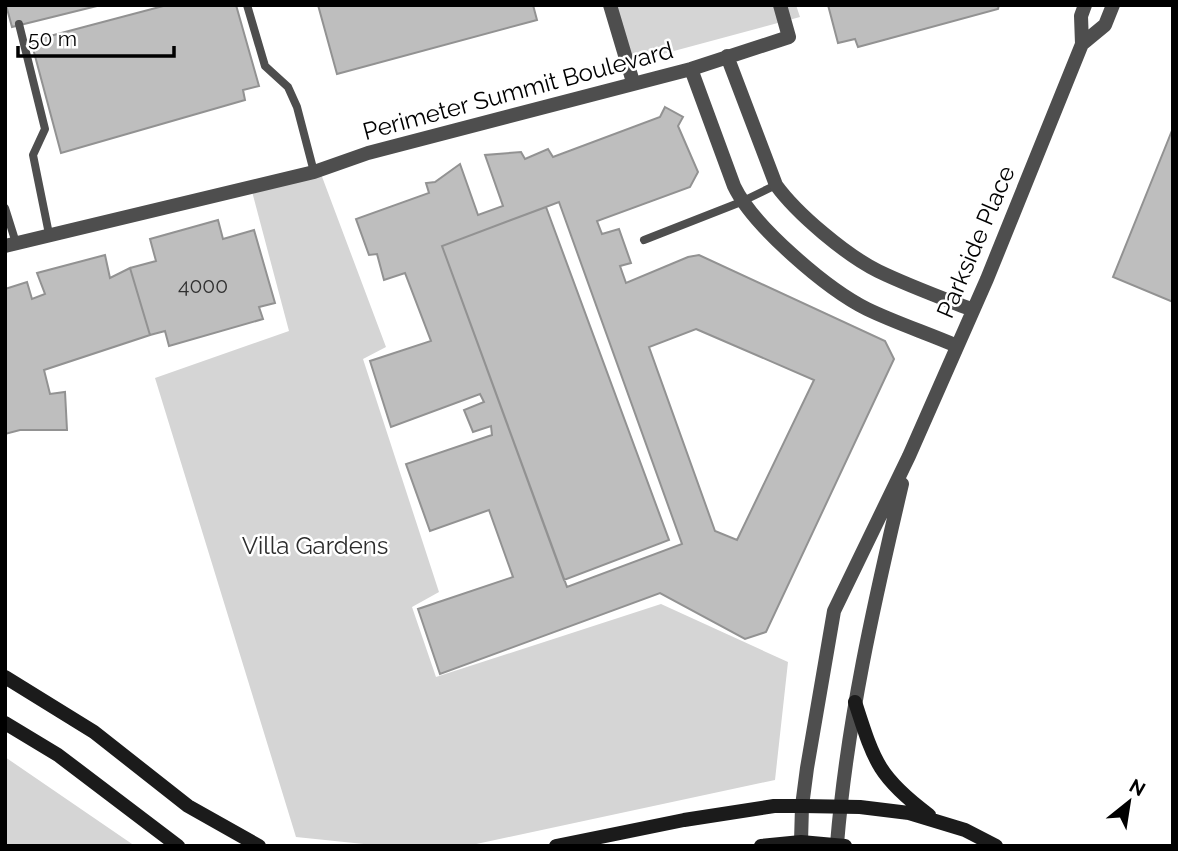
<svg xmlns="http://www.w3.org/2000/svg" width="1178" height="851" font-family="Raleway,sans-serif">
<style>
.green{fill:#d5d5d5}
.building{fill:#bebebe;stroke:#929292;stroke-width:2;fill-rule:evenodd}
.lines{fill:none;stroke-linecap:round;stroke-linejoin:round}
.service{stroke:#4e4e4e;stroke-width:8}
.minor{stroke:#4e4e4e;stroke-width:14}
.secondary{stroke:#1b1b1b;stroke-width:14}
.labels{text-anchor:middle;stroke-width:5;stroke-linejoin:round;paint-order:stroke}
.number-label{font-size:21px;fill:#303030}
.street-label{font-size:24px;fill:#000;stroke:#fff}
.park-label{font-size:24px;fill:#2c2c2c;stroke:#fff}
</style>
<rect width="100%" height="100%" fill="#fff"/>
<path class="green" d="M615,5H796L800,17L633,62Z
M318,166L386,347L363,359L439,592L412,607L436,677L661,604L788,662L775,780L467,846H383L296,837L155,378L289,331L250,184Z
M5,757L135,846H5Z"/>
<path class="building" d="M6,5H101L12,27Z
M167,5H236L259,86L243,90L245,100L61,153L31,41Z
M318,5H533L537,20L337,74Z
M828,5H999L998,9L858,47L855,39L838,43Z
M665,107L683,117L678,126L698,172L690,187L597,221L602,234L619,229L631,263L620,266L626,283L688,257L699,255L885,341L894,359L766,632L745,639L660,593L440,674L418,609L513,577L489,510L430,531L406,464L492,435L491,426L473,432L464,410L484,402L480,394L391,427L370,361L431,341L405,273L384,280L377,254L369,255L356,219L429,193L426,183L435,182L460,164L478,215L503,206L485,155L521,152L525,159L548,149L553,157L660,117ZM559,202L682,544L567,587L442,246ZM696,329L814,380L737,540L715,531L649,347Z
M1173,128V302L1113,277Z
M546,207L669,540L564,580L442,246Z
M218,220L223,239L254,230L275,303L259,307L263,319L169,346L165,331L150,335L130,268L156,261L150,239Z
M105,255L110,278L130,268L150,335L44,370L50,394L65,392L67,430H20L5,434V289L27,282L32,299L45,294L37,273Z"/>
<g class="lines">
<path class="service" d="M247,5L265,66L288,87L297,107L314,172
M19,24L45,129L33,155L49,234
M5,208L16,243
M644,240L741,202L776,185"/>
<path class="minor" d="M610,5L633,82
M1082,44L1105,25L1113,5
M727,56L776,185C797,214 846,255 878,271C909,286 942,298 973,310
M691,69L734,186C753,226 827,289 867,309C896,323 927,333 957,346
M5,246L314,172L368,153L691,69L789,37L780,5
M801,842L802,806L807,768L834,611L909,456L987,279L1082,44L1081,16L1085,5
M837,844C847,722 874,603 902,484"/>
<path class="secondary" d="M5,677L94,732L188,806L259,846
M855,702C874,761 878,777 929,815
M5,723L58,755L178,846
M556,846L684,820L774,806H802L860,807L909,813L965,830L996,846
M761,846L801,842L845,846"/>
</g>
<g class="labels">
<g class="number-label">
<text x="203" y="293">4000</text>
</g>
<g class="street-label">
<text transform="translate(518 91) rotate(-15)" y="8">Perimeter Summit Boulevard</text>
<text transform="translate(976 242) rotate(-67)" y="8">Parkside Place</text>
</g>
<g class="park-label">
<text x="315" y="554">Villa Gardens</text>
</g>
</g>
<rect width="1178" height="851" fill="none" stroke="#000000" stroke-width="14"/>
<g transform="translate(1129 802) rotate(30)" stroke="#ffffff" stroke-width="5" paint-order="stroke">
<path d="M0-5L12 26L0 18L-12 26Z" fill="#000000"/>
<text y="-10" font-size="19" font-weight="bold" text-anchor="middle" fill="#000000">N</text>
</g>
<path d="M18 46v10h156v-10" fill="none" stroke="#000000" stroke-width="3.5"/>
<text x="28" y="46" font-size="21" fill="#000000" stroke="#ffffff" stroke-width="5" paint-order="stroke">50 m</text>
</svg>
